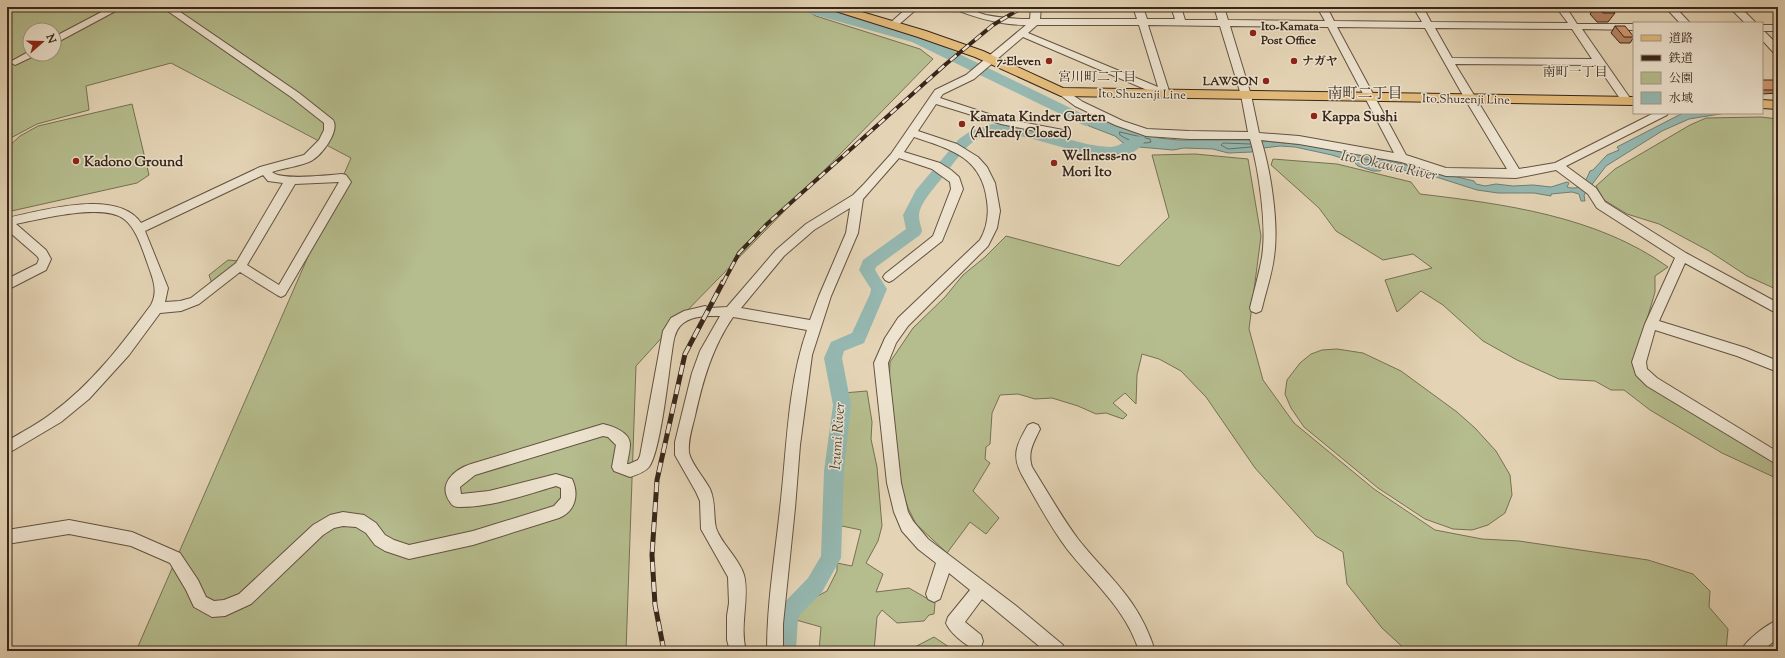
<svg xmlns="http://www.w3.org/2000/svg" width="1785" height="658" font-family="'Sorts Mill Goudy','Noto Serif JP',serif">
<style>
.green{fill:#b5bc8d;stroke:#767154;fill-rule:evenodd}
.water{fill:#95b8b1;stroke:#707e75}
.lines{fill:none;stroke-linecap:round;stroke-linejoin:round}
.shore{stroke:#666f66;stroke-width:1}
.river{fill:#95b8b1;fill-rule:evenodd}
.minor-casing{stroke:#635241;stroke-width:2}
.major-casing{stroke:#38261a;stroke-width:2}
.minor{fill:#ede3cf;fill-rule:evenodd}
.major{fill:#e2ba7a;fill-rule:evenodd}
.rail-far1-casing{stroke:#38261a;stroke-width:4}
.rail-casing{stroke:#38261a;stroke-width:5}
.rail-far1{stroke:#ede3cf;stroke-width:2.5;stroke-dasharray:8;stroke-linecap:butt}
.rail{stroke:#ede3cf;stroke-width:3.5;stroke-dasharray:10;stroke-linecap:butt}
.wall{fill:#b58361;stroke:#38261a}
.building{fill:#d29871;stroke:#38261a}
.poi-dot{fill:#8f2418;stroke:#ede3cf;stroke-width:1.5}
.labels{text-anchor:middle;stroke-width:3;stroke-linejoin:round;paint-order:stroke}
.far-poi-label{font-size:12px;font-weight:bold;fill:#38261a;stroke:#ede3cf;text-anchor:start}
.far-street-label{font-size:12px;fill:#38261a;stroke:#ede3cf}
.far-neighbourhood-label{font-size:13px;fill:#38261a;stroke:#ede3cf}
.poi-label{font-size:14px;font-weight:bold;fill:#38261a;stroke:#ede3cf;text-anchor:start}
.neighbourhood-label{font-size:15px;fill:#38261a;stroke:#ede3cf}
.water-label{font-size:15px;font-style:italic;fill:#4f4a40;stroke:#ede3cf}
</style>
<rect width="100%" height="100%" fill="#e4d4b5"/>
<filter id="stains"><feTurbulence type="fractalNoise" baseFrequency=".005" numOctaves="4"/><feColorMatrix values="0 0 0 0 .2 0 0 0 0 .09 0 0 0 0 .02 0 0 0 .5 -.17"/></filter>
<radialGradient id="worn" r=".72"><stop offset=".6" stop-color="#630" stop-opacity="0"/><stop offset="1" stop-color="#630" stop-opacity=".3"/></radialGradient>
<path class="green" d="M7,7H800L816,16L920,49L933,59L676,322L636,366L626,651H136L351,158L171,63L86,86L89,110L37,124L7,140ZM30,30H54V54H30Z
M132,104L149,175L137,183L7,212V148L20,136L38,126Z
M1761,117L1778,119V290L1747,276L1709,251L1659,224L1627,214L1604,200L1596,186L1615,169L1690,125L1706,118Z
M1195,154L1248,159L1261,236L1249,329L1263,380L1294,423L1374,489L1435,530L1482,539L1519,541L1648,560L1693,574L1710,591L1709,607L1728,629L1726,651H1407L1382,628L1347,584L1343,552L1316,536L1255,468L1206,397L1181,371L1159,359L1142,354L1137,375L1136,404L1125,393L1113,403L1127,415L1123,419L1106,413L1096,414L1078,406L1052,398L1035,399L1018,394L1000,395L992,413L990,444L986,447L985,459L990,463L973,491L999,518L986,534L970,522L947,553L916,524L908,508L900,483L889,388L890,362L913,328L945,297L963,275L985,257L1006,236L1119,266L1169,217L1152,155Z
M1273,159L1337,164L1411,182L1420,194C1504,204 1597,216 1668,267L1655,276V292L1635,360L1637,371L1778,462V479L1722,453L1650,410L1624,390H1611L1595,381L1559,379L1517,360L1483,341L1443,305L1421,291L1397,312L1385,280L1432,268L1413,254L1383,260L1336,231L1319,208L1271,165Z
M228,260L239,261L212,284L209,275Z
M1337,349L1363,353L1401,371L1457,412L1475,428L1496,451L1510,475L1512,495L1505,513L1488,525L1472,530L1453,529L1425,519L1378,488L1304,427L1291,408L1285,394L1287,380L1300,363L1311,354L1322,350Z
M867,391L872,422L871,439L877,467L882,526L878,541L866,563L883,574L876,592L909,588L935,603L934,614L929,615L924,621L897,623L882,610L877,617L874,651H819L821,627L796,620L806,602L827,591L837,571V563L852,566L861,530L837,525L841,450L846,408L843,393Z
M934,637L955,651H907Z"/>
<path class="water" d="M1061,107L1083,118L1094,114L1120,127L1159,138L1178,140H1252L1307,145L1357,153L1474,181L1476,184L1485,186L1496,184L1513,186L1533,185L1551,187L1567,182L1569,183L1567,187C1580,191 1585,183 1590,171L1593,170L1607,155L1619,150L1617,147L1683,113H1726L1689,119L1662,131L1606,166L1584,195L1585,201H1581L1579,194L1572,192L1551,194V196L1534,193H1498L1477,190L1430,175L1385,167L1380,171H1373L1358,166L1354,162L1332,155L1295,147L1280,146L1255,149L1252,152L1228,153L1213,149L1184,148L1173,150L1139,147L1122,142L1115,136L1089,126Z"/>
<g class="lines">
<path class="shore" d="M1120,132L1150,139L1151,142C1140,145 1129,141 1120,135Z
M1250,144L1223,143L1221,145L1228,149L1251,147
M1361,158L1379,162L1380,164L1378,167L1360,162L1358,159Z"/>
<path class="river" d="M801,7H816L922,36L1091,118L1093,121L1091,124L1086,126L1081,124L912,42L808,13Z
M992,124C1002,125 1013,125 1023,127C1052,132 1080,146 1110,147C1124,147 1131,133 1144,137L1146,140C1116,187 1023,117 979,138C964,146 953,165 942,178C935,187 919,204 919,216C919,221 921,226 922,231L920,235L876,267L875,270L887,289L864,343L844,351L842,358L851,405L844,471L841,558L822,592L798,617L796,651H774L777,613L781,606L808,578L821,556L824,471L833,405L824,358L831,342L852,333L870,294L871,289L859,270L863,260L906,229L903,215L916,190L959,139L969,132Z"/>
<g class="minor-casing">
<path id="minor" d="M111,7H123L54,44V37Z
M162,7H173L299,93L333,120C340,131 322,155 311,161C301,166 284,168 272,172C281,181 328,175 342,174L346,175L351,182L285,295L281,297L277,295L240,272L199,304L181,311L160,313L129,355L89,399L61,422L7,454V441C22,432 38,424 52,413C92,384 122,344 151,305C159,290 152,277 147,262C142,248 136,228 124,219C103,203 41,219 16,224L46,250L51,259L46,270L7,290V279L37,264L39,259L37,256L7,230V218C41,211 117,188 141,223L260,167L304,155L319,140L324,130V123L291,97ZM263,175L268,181L283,183L236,263L191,298L180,301L165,302L168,288L145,231ZM339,182L279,285L247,265L295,184Z
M908,7H919L896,27H890L888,25L890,23Z
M952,7C969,7 972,11 986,15C1001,18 1015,19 1030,19L1031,7H1041L1040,19H1137L1133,7H1143L1147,19H1175L1171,7H1181L1185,20H1218L1214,7H1224L1228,20L1325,21L1317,7H1327L1334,21L1422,22L1413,7H1423L1431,22L1568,23L1556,7H1566L1577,24H1634V30L1582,29L1632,101L1627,104L1623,103L1597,65L1455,64L1519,169L1555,163L1654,113H1668L1667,115L1566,166L1596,188L1605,202L1686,253L1778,303V314L1685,263L1659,321L1746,348L1778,361V372L1737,356L1655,330L1646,362L1647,369L1657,378L1778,452V465L1647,386L1636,375L1632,362L1645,324L1675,258L1597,208L1588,194L1556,170L1516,178L1446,176L1401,162L1299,144L1261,140C1271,171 1279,225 1274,257C1272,274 1266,291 1262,308L1261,311L1256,313L1251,311L1250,308C1254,291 1259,274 1262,257C1267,226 1259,170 1250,139H1189L1146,136L1115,125L1075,106L1056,92L1057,90H1065L1083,102L1123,121L1147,129L1189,131L1248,132L1241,95L1220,26L1148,25L1170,94L1169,96H1161L1023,37L974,79L943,94L940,98L1001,118L1063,130L1064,132L1063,134L1059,136L1001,124L936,104L918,131L957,144L978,157L987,167L995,183L1000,211L997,228L988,246L908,326L896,343L888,363L901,483L908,512L913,521L928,539L1015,605L1063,645L1065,651H1045L982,599L965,622L981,635L983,641L981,647L975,649C965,645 950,633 946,623L948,617L970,590L949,573L940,599L934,602L928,599L926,594L936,563L918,549L902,531L894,512L887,483L874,363L885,338L898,318L980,240C987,228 989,214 987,201C982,157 950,149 914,137L904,152L940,163L951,170L959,177L963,189L942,241L893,280L889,282L885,280L883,277L885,274L933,236L951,189L950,182L932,169L899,158L863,199L858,233L831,296L812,355L800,445L795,508L783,624V651H767C767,603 775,556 780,509C787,450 787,387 807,330L739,318L733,317C712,348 703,380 695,416C692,428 688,440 689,452C690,462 705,479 710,489C716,503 713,515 716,528C722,545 739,558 744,575C750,598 739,625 746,651H730L727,640V616L729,603L728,577L701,529L700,501L696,492L675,455V442L692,373L700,351L720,316C707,316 690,315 680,326C673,334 673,347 671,358C668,379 660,453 649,467C645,472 636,475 630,477L614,471L612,467L616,445L608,437L603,436L475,475L460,487L461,494L489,491L556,474L572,479C579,494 576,511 559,518L473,545L409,559L385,551L375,545L366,533L356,527L343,526L334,528L323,535L251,604L225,616L212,617L194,607L186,590L170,563L131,546L69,534L7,544V530L69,520L132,532L180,553L198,580L206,597L214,601L224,600L239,594L313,525L330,515L343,512L364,515L376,523L385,535L394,540L409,545L473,531L554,506L561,498V488L556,486C525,495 493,507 460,507C455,507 452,506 450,502C437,484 455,469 471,464L603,424C612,426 630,432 630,444C630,450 628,457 627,464H629L638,460L640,456L663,331L671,318L684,311L705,306L710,308L727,307L776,250L806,224L853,195L864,184L891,154L935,90L966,75L1026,25C1000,25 977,18 954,9ZM1037,25H1139L1158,87L1028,33ZM1230,26L1328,27L1394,153L1299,136L1259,133L1251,95ZM1337,27L1425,28L1465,99L1507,169L1446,168L1406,155ZM1435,28L1572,29L1592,59L1452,58ZM850,208L846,233L819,296L810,320L741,308L784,256L814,230Z
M1665,7H1675L1690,23H1680Z
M1729,7H1740L1756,23H1745Z
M1762,25H1778V31H1762Z
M1762,31L1765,32L1778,45V54L1774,53L1762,40Z
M30,51V54H35L34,56L15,65L10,62Z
M1033,423L1038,425L1040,429C1034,442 1027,452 1032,467C1047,491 1061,516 1078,539C1110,579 1139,599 1155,651H1139C1126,609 1093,582 1067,549C1050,526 1036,500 1022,475C1011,455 1017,444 1028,425Z
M1778,620V638L1762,651H1741C1745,641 1767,624 1778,620Z"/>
</g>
<g class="major-casing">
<path id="major" d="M827,7H845L926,31L983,51L1063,88L1634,97V105L1061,96L975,57L918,37L829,9Z
M1762,100L1778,101V109L1762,108Z"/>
</g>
<use href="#minor" class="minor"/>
<use href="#major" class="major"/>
<g class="rail-far1-casing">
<path id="rail-far1" d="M723,283L739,253L767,224L946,64L993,25L1023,7"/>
</g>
<g class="rail-casing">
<path id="rail" d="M664,651L655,605L652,555L657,480L685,354L723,282"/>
</g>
<use href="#rail-far1" class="rail-far1"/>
<use href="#rail" class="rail"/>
</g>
<path class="wall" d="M1595,7H1610L1615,13L1608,22H1597L1590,14Z
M1615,26L1634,37L1630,43H1620L1611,33Z
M1762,80L1778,84V93L1762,94Z"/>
<path class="building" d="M1598,7H1610L1615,13H1603Z
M1615,26H1625L1634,37H1624Z
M1762,80H1774L1778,84V90H1762Z"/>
<g class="poi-dot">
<circle cx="1253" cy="33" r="4"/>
<circle cx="1049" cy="61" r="4"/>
<circle cx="1294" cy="61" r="4"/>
<circle cx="1266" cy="81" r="4"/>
<circle cx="1314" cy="116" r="4"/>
<circle cx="962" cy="124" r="4"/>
<circle cx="76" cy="161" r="4"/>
<circle cx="1054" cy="163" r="4"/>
</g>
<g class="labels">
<g class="far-poi-label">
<text x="1261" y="30">Ito-Kamata<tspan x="1261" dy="14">Post Office</tspan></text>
<text x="1041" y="65" text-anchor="end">7-Eleven</text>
<text x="1302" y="65">ナガヤ</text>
<text x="1258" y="85" text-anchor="end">LAWSON</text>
</g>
<g class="far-street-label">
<text transform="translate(1142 94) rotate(1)" y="4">Ito Shuzenji Line</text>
<text transform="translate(1466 99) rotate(1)" y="4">Ito Shuzenji Line</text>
</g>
<g class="far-neighbourhood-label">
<text x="1575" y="76">南町一丁目</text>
<text x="1097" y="81">宮川町二丁目</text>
</g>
<g class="poi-label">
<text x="970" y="121">Kamata Kinder Garten<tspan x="970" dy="16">(Already Closed)</tspan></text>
<text x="1322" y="121">Kappa Sushi</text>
<text x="1062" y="160">Wellness-no<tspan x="1062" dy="16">Mori Ito</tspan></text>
<text x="84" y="166">Kadono Ground</text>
</g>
<g class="neighbourhood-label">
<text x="1365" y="98">南町二丁目</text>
</g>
<g class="water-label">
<text transform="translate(1389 165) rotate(12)" y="5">Ito-Okawa River</text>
<text transform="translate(837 436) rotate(-86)" y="5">Izumi River</text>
</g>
</g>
<rect width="1785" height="658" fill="none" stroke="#e4d4b5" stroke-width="24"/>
<rect x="8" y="8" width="1769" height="642" fill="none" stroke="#38261a" stroke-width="2"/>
<rect x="12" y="12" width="1761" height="634" fill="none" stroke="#38261a"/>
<rect x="1633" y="22" width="130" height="92" fill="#ede3cf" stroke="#a59787"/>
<rect x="1641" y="35" width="20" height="6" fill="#e2ba7a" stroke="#a59787"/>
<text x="1669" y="42" font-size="12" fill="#38261a">道路</text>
<rect x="1641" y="55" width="20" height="6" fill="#38261a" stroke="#a59787"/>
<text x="1669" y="62" font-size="12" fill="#38261a">鉄道</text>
<rect x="1641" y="72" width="20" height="12" fill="#b5bc8d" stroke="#a59787"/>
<text x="1669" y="82" font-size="12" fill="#38261a">公園</text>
<rect x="1641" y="92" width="20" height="12" fill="#95b8b1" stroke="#a59787"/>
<text x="1669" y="102" font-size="12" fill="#38261a">水域</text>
<g transform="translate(42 42) rotate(70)"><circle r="19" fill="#ede3cf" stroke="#a59787"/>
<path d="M0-3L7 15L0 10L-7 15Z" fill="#8f2418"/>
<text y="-6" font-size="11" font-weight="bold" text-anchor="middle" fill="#38261a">N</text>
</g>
<rect width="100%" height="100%" filter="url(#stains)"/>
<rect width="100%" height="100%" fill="url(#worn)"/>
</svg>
